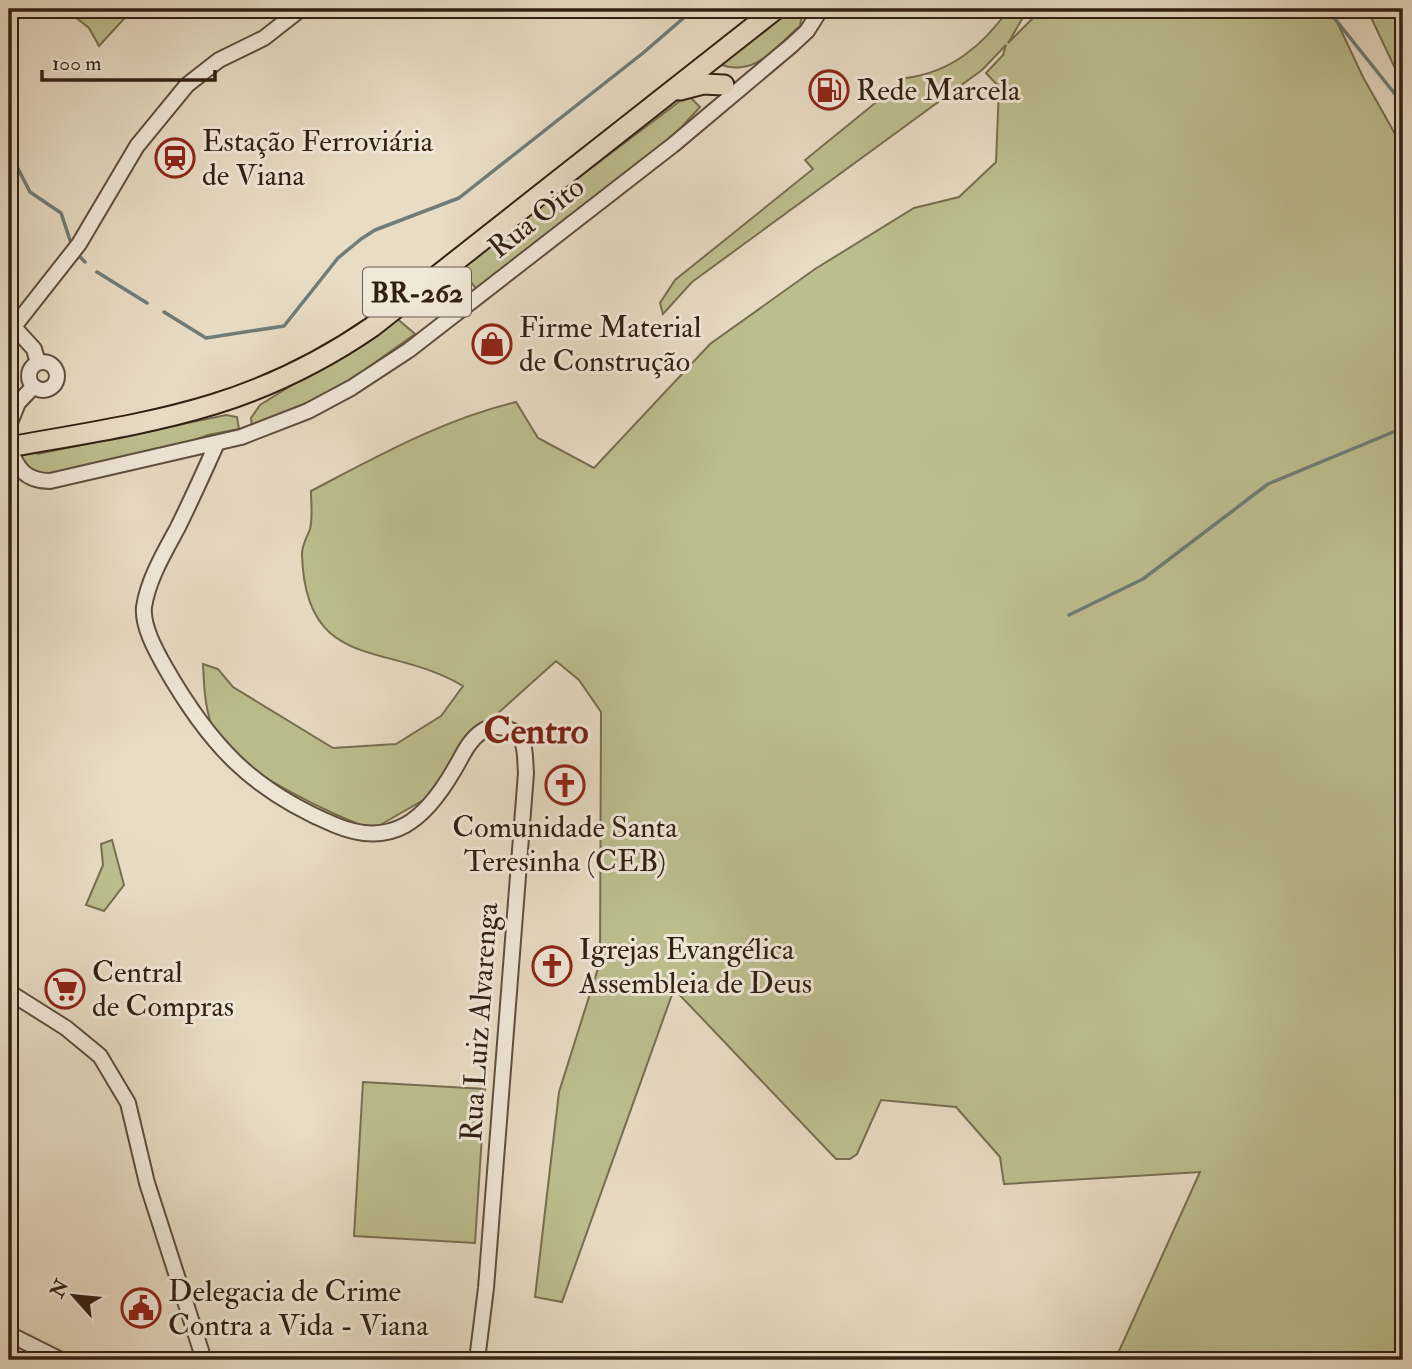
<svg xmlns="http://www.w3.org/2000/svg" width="1412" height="1369" font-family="'IM FELL Double Pica',serif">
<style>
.green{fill:#bdbe8f;stroke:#776e50;stroke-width:2}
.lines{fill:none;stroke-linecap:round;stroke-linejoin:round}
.stream{stroke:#6f7c78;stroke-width:3.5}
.minor-casing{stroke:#5f4e3e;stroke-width:18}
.highway-casing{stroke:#311f12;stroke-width:23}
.minor{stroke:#f0e8d9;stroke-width:14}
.highway{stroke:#e8dcc4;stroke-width:19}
.labels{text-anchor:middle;stroke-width:6;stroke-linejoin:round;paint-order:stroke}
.shield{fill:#f0e8d9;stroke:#6a5b4e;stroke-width:2}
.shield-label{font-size:28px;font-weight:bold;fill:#311f12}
.poi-label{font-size:30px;fill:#311f12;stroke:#f0e8d9;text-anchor:start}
.street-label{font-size:30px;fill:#311f12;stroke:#f0e8d9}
.district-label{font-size:37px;font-weight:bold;fill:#7a1f14;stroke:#f0e8d9}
</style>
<rect width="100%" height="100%" fill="#e8dcc4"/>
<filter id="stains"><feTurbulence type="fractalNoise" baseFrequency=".00286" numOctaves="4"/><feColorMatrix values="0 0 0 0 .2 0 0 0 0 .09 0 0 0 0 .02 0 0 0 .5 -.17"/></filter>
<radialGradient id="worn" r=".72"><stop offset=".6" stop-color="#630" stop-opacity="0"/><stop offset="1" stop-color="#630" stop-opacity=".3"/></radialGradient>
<path class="green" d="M65,9H133L99,46L89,28Z
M788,9H803L800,26C774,48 755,78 719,64Z
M1009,9H1028L1008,43L1042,9H1331L1363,77L1403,148V1360H1115L1200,1172L1004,1184L1000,1157L956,1107L881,1100L857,1154L850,1159H836L674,989L562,1302L535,1297L559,1092L600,962L601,712L579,680L556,661L466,742L427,798L373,829C338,819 235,768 217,737C205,716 204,688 203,664L218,669L233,687L333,748L396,744L441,716L463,686C389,641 305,674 302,554C302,545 307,537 310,529C313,517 311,503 311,491C376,457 444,419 516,402L538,438L594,468L710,344L815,269L914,208L959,197L996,162L999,87L986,73L1003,55L1006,45L982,70L692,282L663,314L660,303L675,280L813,169L805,160L906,78C952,72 983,45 1009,9Z
M1367,9H1403V85Z
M688,95L700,107L655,156L477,290L460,267Z
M394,316L415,334L338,389L252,427L251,418L260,405L353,347Z
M226,415L237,417L239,429L208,435L165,451L33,477L16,455L33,451L38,454Z
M112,840L124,885L104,911L86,905L103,865L101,844Z
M363,1082L485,1089L475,1243L354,1236Z"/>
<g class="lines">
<path class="stream" d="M1327,9L1403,104
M9,151L30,192L61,213L72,246
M77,254L85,262
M97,272L147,303
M164,312L206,338L284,326L338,258L361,239L375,230L459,198L643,53L694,9
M1069,615L1143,579L1268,484L1403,428"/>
<g class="minor-casing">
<path id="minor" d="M13,326L34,349L38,363
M9,333L79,244L137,146L187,85L219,60L264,38L301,9
M29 376a14 14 0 1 1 28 0a14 14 0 1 1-28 0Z
M9,425L18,403L33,387
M217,443C204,472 191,501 177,529C164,553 148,580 144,607C142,626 156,651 165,667C209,744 251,790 335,825C392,849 425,820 454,770C462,757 468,741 481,732C493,723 516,727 522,741C526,750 525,763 526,773L486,1288L477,1360
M9,447C17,468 25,481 50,481L241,437L308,411L351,388L409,350L673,145L792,45L807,31L821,9
M9,992L66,1028L100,1056L128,1103L147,1183L204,1360
M9,1334L61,1360"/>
</g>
<g class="highway-casing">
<path id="highway" d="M680,90L703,84L724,85
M9,447C149,422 250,411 372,327L776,9"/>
</g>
<use href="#minor" class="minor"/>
<use href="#highway" class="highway"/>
</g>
<defs>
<g id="fuel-ring" transform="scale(2.0125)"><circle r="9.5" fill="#f0e8d9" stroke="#8f2418" stroke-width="1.5"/><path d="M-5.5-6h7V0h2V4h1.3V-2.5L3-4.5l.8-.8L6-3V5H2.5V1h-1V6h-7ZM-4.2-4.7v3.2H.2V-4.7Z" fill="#8f2418"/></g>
<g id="station-ring" transform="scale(2.0125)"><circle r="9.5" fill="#f0e8d9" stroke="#8f2418" stroke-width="1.5"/><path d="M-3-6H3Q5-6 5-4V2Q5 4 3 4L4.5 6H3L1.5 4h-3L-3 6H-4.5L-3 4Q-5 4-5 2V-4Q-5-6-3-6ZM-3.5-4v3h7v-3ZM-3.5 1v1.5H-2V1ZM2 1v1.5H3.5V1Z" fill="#8f2418"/></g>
<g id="shop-ring" transform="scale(2.0125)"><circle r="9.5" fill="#f0e8d9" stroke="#8f2418" stroke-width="1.5"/><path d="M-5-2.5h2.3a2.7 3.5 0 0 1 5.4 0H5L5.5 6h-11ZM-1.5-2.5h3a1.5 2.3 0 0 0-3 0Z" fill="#8f2418"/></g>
<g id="church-ring" transform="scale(2.0125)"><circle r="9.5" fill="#f0e8d9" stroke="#8f2418" stroke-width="1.5"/><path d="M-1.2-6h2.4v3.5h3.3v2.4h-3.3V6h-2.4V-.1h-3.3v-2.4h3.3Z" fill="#8f2418"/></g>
<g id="supermarket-ring" transform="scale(2.0125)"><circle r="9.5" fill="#f0e8d9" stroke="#8f2418" stroke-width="1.5"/><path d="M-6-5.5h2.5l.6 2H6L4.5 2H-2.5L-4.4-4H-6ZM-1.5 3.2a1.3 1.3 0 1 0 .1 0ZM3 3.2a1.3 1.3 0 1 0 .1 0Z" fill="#8f2418"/></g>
<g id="civic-ring" transform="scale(2.0125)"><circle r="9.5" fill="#f0e8d9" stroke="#8f2418" stroke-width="1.5"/><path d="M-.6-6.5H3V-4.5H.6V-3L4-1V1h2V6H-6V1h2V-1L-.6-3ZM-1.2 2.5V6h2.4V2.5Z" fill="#8f2418"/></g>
</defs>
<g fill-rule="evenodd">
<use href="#fuel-ring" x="829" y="90"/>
<use href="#station-ring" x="175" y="158"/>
<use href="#shop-ring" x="492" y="344"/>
<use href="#church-ring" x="565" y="785"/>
<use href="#church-ring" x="552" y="966"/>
<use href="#supermarket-ring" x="65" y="989"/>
<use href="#civic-ring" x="141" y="1308"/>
</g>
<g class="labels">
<rect class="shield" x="363" y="267.5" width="108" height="49" rx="5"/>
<g class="shield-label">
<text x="417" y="302">BR-262</text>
</g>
<g class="poi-label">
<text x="856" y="100">Rede Marcela</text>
<text x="202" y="151">Estação Ferroviária<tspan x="202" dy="34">de Viana</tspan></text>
<text x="519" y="337">Firme Material<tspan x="519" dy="34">de Construção</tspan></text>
<text x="565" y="837" text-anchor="middle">Comunidade Santa<tspan x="565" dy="34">Teresinha (CEB)</tspan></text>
<text x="579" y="959">Igrejas Evangélica<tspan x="579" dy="34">Assembleia de Deus</tspan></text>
<text x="92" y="982">Central<tspan x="92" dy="34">de Compras</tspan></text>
<text x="168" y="1301">Delegacia de Crime<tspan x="168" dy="34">Contra a Vida - Viana</tspan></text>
</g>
<g class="street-label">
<text transform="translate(536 217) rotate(-38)" y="10">Rua Oito</text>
<text transform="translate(479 1022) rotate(-86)" y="10">Rua Luiz Alvarenga</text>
</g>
<g class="district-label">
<text x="536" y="743">Centro</text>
</g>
</g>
<rect width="1412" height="1369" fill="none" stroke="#e8dcc4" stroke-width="35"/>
<rect x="10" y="10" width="1391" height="1348" fill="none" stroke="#311f12" stroke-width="3.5"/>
<rect x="18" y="18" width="1377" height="1334" fill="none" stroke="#311f12" stroke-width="2"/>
<g transform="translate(74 1296) rotate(297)" stroke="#f0e8d9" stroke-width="5" paint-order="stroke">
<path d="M0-5L12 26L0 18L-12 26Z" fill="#311f12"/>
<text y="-10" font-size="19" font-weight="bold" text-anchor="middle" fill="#311f12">N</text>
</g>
<path d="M42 70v10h173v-10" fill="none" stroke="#311f12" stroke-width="3.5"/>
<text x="52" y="70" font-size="21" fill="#311f12" stroke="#f0e8d9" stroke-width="5" paint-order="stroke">100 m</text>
<rect width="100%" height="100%" filter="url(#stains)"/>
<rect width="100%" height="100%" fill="url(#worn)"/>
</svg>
